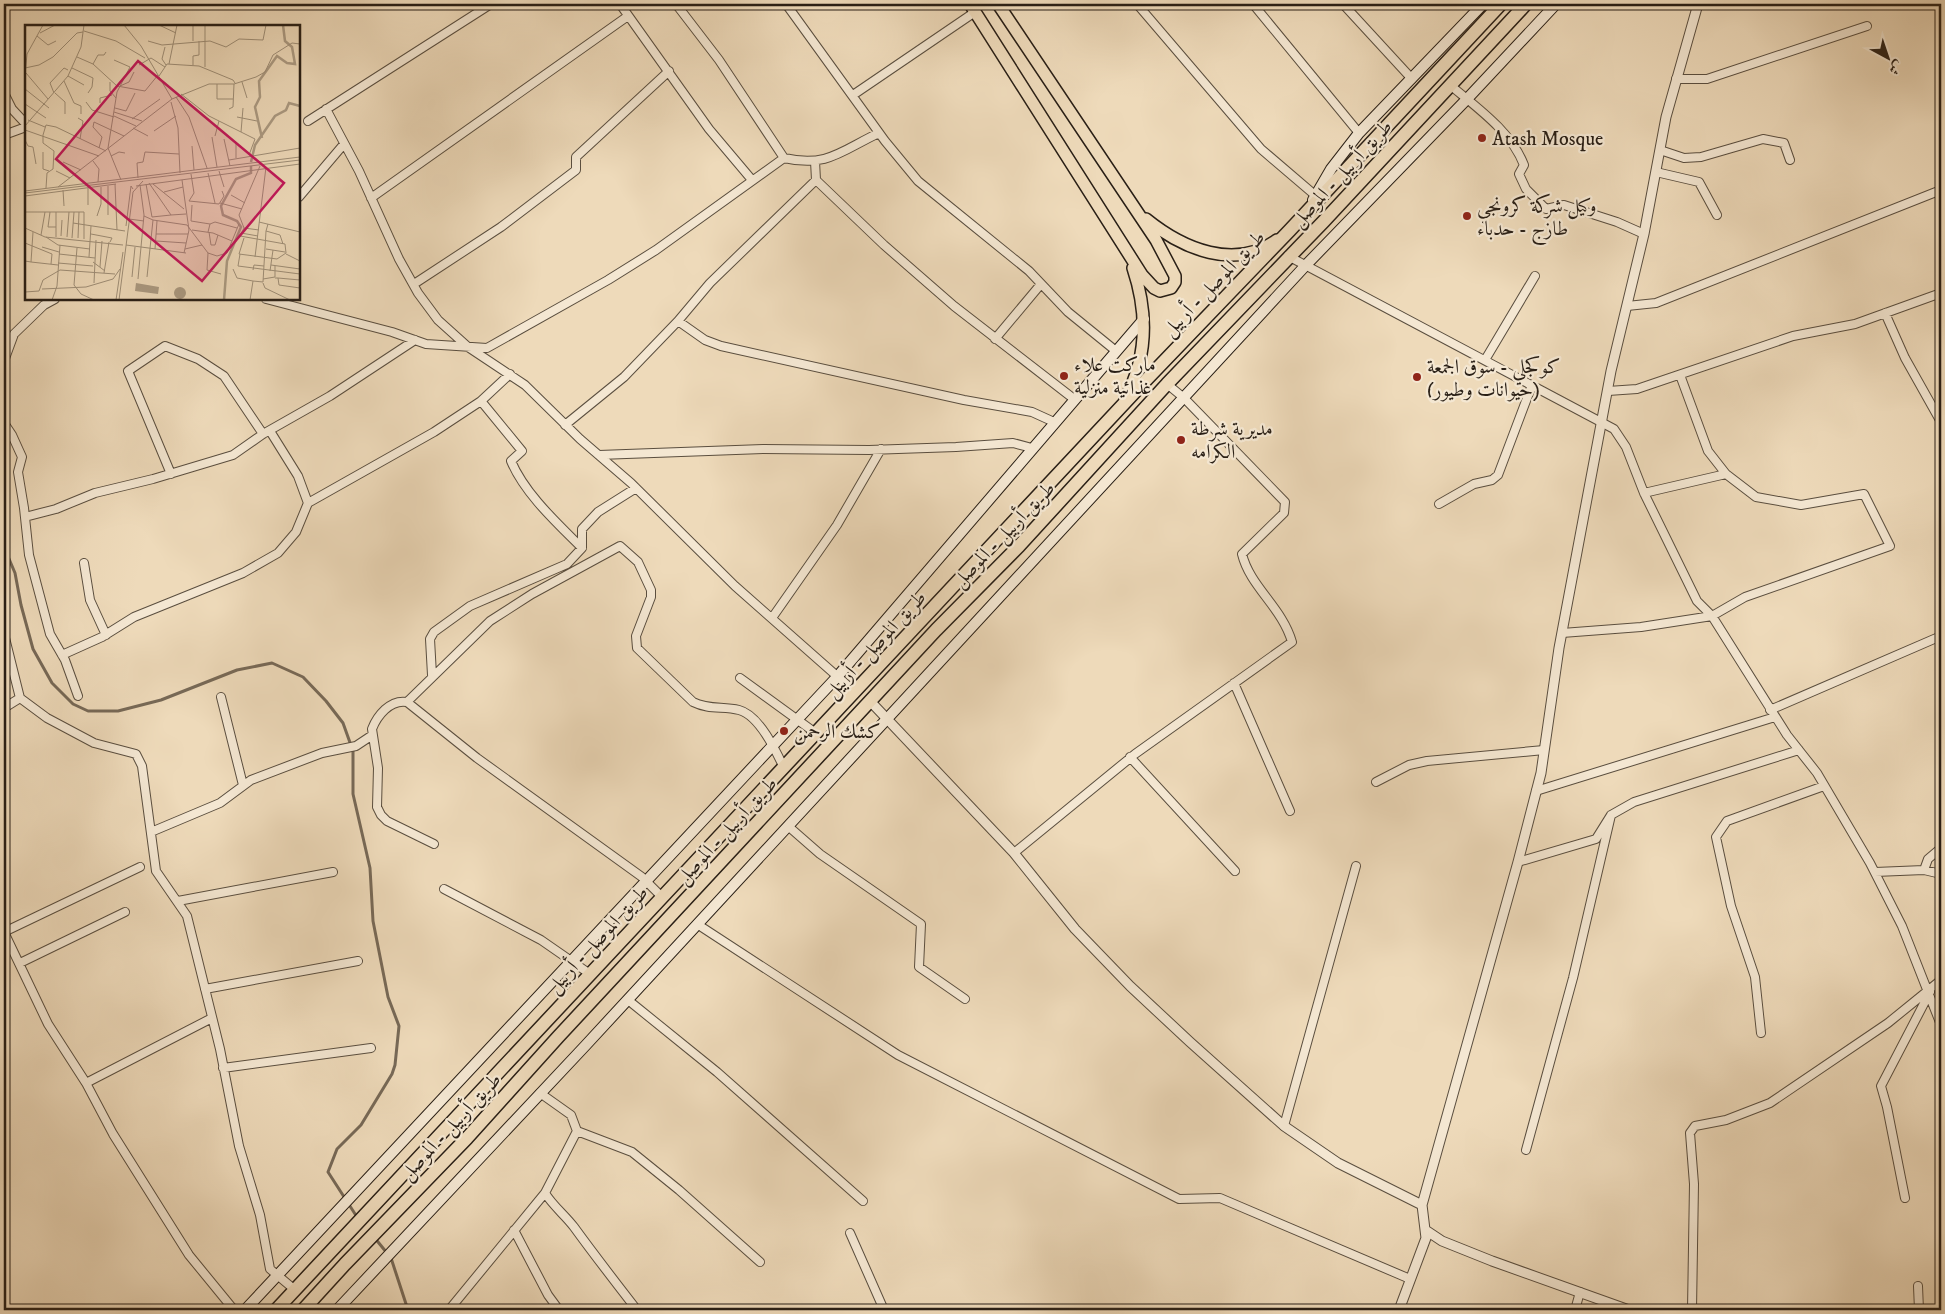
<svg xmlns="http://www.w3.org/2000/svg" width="1945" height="1314" font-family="'IM FELL DW Pica',Amiri,serif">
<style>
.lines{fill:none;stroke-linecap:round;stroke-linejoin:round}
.stream{stroke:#776957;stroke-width:3}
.minor-casing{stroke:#5a4e3f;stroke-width:10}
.tertiary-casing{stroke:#5a4e3f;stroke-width:11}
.secondary-casing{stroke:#291f16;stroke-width:12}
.primary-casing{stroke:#291f16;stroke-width:14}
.trunk-casing{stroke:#291f16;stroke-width:15}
.minor{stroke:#f4e7d2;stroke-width:8}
.tertiary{stroke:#f4e7d2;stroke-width:9}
.secondary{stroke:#f4e7d2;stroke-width:10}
.primary{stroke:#eedaba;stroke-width:11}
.trunk{stroke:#eedaba;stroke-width:12}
.poi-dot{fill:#8f2418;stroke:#f4e7d2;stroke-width:2}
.labels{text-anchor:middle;stroke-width:4.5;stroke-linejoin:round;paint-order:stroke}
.poi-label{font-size:20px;fill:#291f16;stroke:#f4e7d2;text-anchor:start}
.street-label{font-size:20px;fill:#291f16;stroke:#f4e7d2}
.inset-river{fill:none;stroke:#ab9a82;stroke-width:2.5}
.inset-road{fill:none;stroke:#9f8f78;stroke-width:1}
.view{fill:#c2185b;fill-opacity:0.15;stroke:#c2185b;stroke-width:2.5}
.inset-edge{fill:none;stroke:#291f16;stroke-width:2.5}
</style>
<rect width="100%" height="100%" fill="#eedaba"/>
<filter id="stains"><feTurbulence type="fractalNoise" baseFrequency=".004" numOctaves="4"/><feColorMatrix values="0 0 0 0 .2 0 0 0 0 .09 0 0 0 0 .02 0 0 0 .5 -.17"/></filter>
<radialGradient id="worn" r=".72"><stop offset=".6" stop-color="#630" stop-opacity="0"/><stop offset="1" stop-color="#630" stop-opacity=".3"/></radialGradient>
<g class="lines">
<path class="stream" d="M4,547L15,573L21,605L33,649L52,683L73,704L88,711H118L161,700L237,670L272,663L303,677L326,701L343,723L353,751V794L370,868L373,921L388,997L399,1026L395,1065L392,1074L361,1125L337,1149L328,1172L357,1217
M374,1237L391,1258L408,1310"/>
<g class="minor-casing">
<path id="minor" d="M620,4L709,129L752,180
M676,4L719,60L784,158C828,168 842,150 879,133
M786,4L885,141L918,181L1029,271L1068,312L1116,351
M1137,4L1261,149L1316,196
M1253,4L1359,133
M1343,4L1412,79
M1676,79H1707L1867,26
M1450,85C1476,107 1511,131 1524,165L1519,174L1526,189L1546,209L1564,205L1617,222L1644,234
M4,93L12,109L26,124
M853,95L975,12
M326,109L359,171L399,259L418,293L438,320L468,347L525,385L580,439L631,483L735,586L855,692
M308,121L491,4
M4,135L26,127
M1660,150L1684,158L1701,157L1763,139L1784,143L1790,160
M815,161L816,180L884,245L954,306L1074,399
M1656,172L1699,182L1717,215
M816,180L710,283L678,321L705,340L721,346L964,400L1032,412L1054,422
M299,197L344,144
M371,198L628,16
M1288,256L1614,429L1626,447L1644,493L1697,601L1712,616L1787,735L1817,773L1870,863L1902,926L1941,1025
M414,284L501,227L576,170V157L669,71
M266,299L392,332L426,344L487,348L608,280L656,250L784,158
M1627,306L1656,303L1941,190
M1885,313L1905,358L1941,422
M995,339L1041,284
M1485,360L1535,276
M4,361L14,334L44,305L55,299
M510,374L481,401L522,451L511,461C525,494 557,523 582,548
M1608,391L1637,389L1793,336L1855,324L1941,293
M4,423L12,435L22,457L18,472L24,508L29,555L50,634L65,660L78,696
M565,425L624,377L678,321
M270,431L298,476L308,503L434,432L481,401
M599,455L763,449L869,450L956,447L1013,443L1032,448
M171,474L128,371L165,346L198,359L224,376L263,434
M1644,493L1726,474
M1439,504L1474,484L1492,480L1498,475L1532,385
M25,517L56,509L95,493L153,479L233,455L263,434L330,396L415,340
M84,563L90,600L106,635
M772,618L837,525L881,449
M1562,633L1641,627L1712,616L1745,597L1890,546L1864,494L1801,505L1756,497L1726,474L1708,451L1680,375
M4,634L20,698L47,718L94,743L136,754L142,766L156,871L187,916L220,1049L239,1146L260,1215L270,1269L295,1290
M62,655L102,637L134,617L243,573L278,553L296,532L308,503
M432,675L430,639L434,632L470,606L567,564L582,548V529L598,512L636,488
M740,678L817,734
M1234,683L1290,811
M221,697L243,785
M407,702L490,621L532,594L620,546L638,562L651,590V597L636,636L637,648L693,702C709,710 723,706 739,710C759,715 776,751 784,768
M4,708L20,698
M1770,710L1941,636
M1130,757L1235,871
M1376,782L1409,765L1427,761L1544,750
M1536,791L1775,717
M788,826L820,854L921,924L919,967L965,999
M151,832L220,803L251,780L322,753L356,746L371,736
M434,844L387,821L381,815L377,807L378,768L372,729C377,716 390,699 407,702L477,758L642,877L662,897
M1014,853L1135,754L1292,642C1282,607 1250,587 1242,554L1284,513L1285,502L1184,398L1167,384
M1518,862L1596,839L1611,815L1634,802L1799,750
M1924,870L1928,859L1941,848
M1875,872L1924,870L1941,874
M444,889L541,940L590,974
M178,901L333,872
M697,924L898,1055L1179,1199L1220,1198L1410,1279
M4,932L48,1024L86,1083L113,1134L189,1255L234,1310
M4,932L140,867
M20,963L125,912
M205,989L358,961
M628,1000L717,1072L863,1201
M1761,1033L1755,977L1731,906L1716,837L1727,821L1824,786
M223,1068L371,1048
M86,1083L212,1018
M540,1093L571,1115L577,1131L632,1152L679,1190L760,1262
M1284,1126L1356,866
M1526,1150L1573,978L1611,815
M545,1193C553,1206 565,1215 574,1227C595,1256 616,1283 637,1310
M1905,1198L1887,1107L1881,1086L1930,992
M514,1230L548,1295L559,1310
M850,1233L884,1310
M1918,1286L1919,1310
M449,1310L545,1193L577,1131
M1575,1310L1580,1292
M1692,1310L1694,1184L1690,1133L1695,1126L1726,1120L1770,1103L1888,1023L1941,980"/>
</g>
<g class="tertiary-casing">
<path id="tertiary" d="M870,701L1014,853L1075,929L1130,986L1190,1042L1284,1126L1338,1163L1422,1205
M1427,1231L1442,1241L1492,1261L1629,1310
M1399,1310L1426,1238L1422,1205L1518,862L1541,773L1559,648L1611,371L1644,234L1666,117L1698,4"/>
</g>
<g class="secondary-casing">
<path id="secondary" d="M1313,200L1331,169L1359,133L1483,4
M245,1310L837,677L1144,319
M337,1310L585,1046L1306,265L1467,99L1556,4"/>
</g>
<g class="primary-casing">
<path id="primary" d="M970,4L1142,275L1154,288L1160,291L1171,288L1175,282V276L1156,240L998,4
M1146,219C1183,249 1235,271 1277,240
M1125,399C1148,357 1148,313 1133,268"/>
</g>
<g class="trunk-casing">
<path id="trunk" d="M276,1310L1147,379L1290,230L1501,4
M303,1310L345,1264L467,1138L558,1037L936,630L1019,546L1167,384L1324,221L1526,4"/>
</g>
<use href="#minor" class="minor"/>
<use href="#tertiary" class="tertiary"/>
<use href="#secondary" class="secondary"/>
<use href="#primary" class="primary"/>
<use href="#trunk" class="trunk"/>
</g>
<g class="poi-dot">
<circle cx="1482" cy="138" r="5"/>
<circle cx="1467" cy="216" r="5"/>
<circle cx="1064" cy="376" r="5"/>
<circle cx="1417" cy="377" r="5"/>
<circle cx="1181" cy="440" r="5"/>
<circle cx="784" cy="731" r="5"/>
</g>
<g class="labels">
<g class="poi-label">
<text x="1492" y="145">Atash Mosque</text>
<text x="1477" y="212">وكيل شركة كرونجي<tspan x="1477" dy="23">طازج - حدباء</tspan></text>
<text x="1074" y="371">ماركت علاء<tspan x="1074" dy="23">غذائية منزلية</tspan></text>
<text x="1427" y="373">كوكجلي - سوق الجمعة<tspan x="1427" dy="23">(حيوانات وطيور)</tspan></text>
<text x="1191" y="435">مديرية شرطة<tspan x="1191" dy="23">الكرامه</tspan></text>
<text x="794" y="738">كشك الرحمن</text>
</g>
<g class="street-label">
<text transform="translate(1341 173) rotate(-47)" y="7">طريق أربيل - الموصل</text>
<text transform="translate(1213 283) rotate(-46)" y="7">طريق الموصل - أربيل</text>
<text transform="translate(1003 534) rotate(-46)" y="7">طريق أربيل - الموصل</text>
<text transform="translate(875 644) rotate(-47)" y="7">طريق الموصل - أربيل</text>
<text transform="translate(726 830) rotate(-47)" y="7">طريق أربيل - الموصل</text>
<text transform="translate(597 939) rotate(-47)" y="7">طريق الموصل - أربيل</text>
<text transform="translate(450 1126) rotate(-47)" y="7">طريق أربيل - الموصل</text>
</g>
</g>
<g transform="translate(25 25)">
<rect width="275" height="275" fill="#eedaba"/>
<path d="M111,258L134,262L133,269L110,266ZM149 268a6 6 0 1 1 12 0a6 6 0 1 1-12 0Z" fill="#ab9a82"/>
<path class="inset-river" d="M237,113L230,82L235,72L234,56L252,31L262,38L270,39L267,22L260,16L258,0M226,137L230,120L250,91L261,85L264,78L275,81M199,275L202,236L216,202L212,196L198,190L196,181L211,154L226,148V141"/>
<path class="inset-road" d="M99,0L116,21L147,74M134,0L151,8M59,6L91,16L120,33M15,8L30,0M12,11L23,20L31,16M123,16L137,20L185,16L201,22L214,14L238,15L241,0M168,16V0M140,22L137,34L141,40M52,32L68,39L92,61L120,66L133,50M89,35L105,42L92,67L83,123L96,155M68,39L73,30H79L81,27M144,39L152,0M114,40L126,33L140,42M168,40V31L174,30V16M180,42V0M0,43L14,40L28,32L52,8L58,7M47,43L68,53L67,62L63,68M1,48L23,74M0,50L2,29L18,0M43,51L59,60M134,51L142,39L174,41L208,55L210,58M39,56L49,78L56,81V89M85,57V66L91,73M217,57L222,73M192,59V74H208M95,61L104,57L109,47M0,64L24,83M29,68L25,58L39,43L43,45M30,68L40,77V89M156,69L184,91L230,114L224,130M151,72L164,92L182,143M61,77L67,85L89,92M146,77L153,103L155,148M75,78V73L87,70M0,79L21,93M90,83L101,86L110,68M204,84L208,82L209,59M89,87L117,96M89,91L111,101M212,92L232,96M53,93L58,96L55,114M107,94L135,74M3,95L20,102M0,101L43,51L56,22L59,0M31,102L81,126M108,103L123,111M0,105L74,131M129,106L151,91M216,107L218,83M190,111L194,96M187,112L192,142M199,114L205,141M0,115L3,121L8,122L11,139M167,121L169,145M74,123L77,112L68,102L69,97L99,111M18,127V144L24,146M86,131L94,127L100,128M211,133V117M204,135L275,123M68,136L74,144L73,157M38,137L56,145M31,146L45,153M194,146L199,162M183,148L190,178M166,149L169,168L164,176L194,179L199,171L197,166M113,153L112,138L118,137L120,127L154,129M157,155L164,205L159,228M124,158L146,190L127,192M90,159L92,205M121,159L127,192M128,159L159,184M111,161L275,139M33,162L147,74L184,59H209L231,52L240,47L248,30L267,18L275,19M21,163L22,148L28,144L29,126L18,118V110L21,100L31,102M63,163V180M38,165L39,181M0,166L275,132M139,167L158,162M0,168L275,135M206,170L220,178M0,171L91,159M195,178L217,184M0,187H59V214M25,187L23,202H31M83,190V161M146,190L161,189M72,191L76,179V162M119,191L128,195L122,252M104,194L119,196M128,195L162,200L183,228L192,231L202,228L214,199M166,196L185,199L183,207M166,196L167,180M234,197L275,207M48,198L100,206M185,199L190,197L212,203M243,199L241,206L255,210L258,219M101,201L106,161L108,164M0,203L20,212L98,220M219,203L234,205M167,205L188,208L207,216M184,207L186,220H190L193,210M216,208L233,211M66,209L87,213L85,217M131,209H163M16,210L20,187M36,211L37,195M21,212L33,220L65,224M31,212V187M42,212L44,187M47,213L49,187M53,213L54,187M219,213L214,229L252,234L261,228L260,219L215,211L219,203L214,190L235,141M131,216L161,218M0,218L27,229L26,239M101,220L161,228M17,222L34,227M52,223L49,260L56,269L69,275M130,224L132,196M160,224L177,220M241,224L260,227M183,228L182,245L196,249M34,229L70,233M215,229L213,241L275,249M261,229L275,236M64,232L66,201M230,232L241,142M0,236L6,237L8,207M6,237L33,240M68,237L80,246M33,238L68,241M246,240L275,244M75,242L77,216M208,244L212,253L228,256L225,275M228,245L229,240L239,241M245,246L248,225M79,248L84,217M107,252L110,222M250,253H253L254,260L275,263M253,253L275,255M113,254L119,190L115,160M238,254L250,252V241M228,256L238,257L241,206M69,258L71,215M238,258L240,263L265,275M17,264L61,262L88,254L95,244M0,267L14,266L18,255L35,245L90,249M27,275L32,261L35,220M91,275L98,227M94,275L108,167L118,156"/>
<path class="view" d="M113,36L259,158L177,256L31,134Z"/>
<rect width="275" height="275" class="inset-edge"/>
</g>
<rect width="1945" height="1314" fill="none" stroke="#eedaba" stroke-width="20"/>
<rect x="5" y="5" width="1935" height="1304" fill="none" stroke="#291f16" stroke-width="2.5"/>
<rect x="10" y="10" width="1925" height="1294" fill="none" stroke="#291f16"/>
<g transform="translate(1888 58) rotate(140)" stroke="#f4e7d2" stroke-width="4" paint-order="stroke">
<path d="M0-4L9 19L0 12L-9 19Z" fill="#291f16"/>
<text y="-8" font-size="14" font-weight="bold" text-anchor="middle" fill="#291f16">ش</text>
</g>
<rect width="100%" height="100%" filter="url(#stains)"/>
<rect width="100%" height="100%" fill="url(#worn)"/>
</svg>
